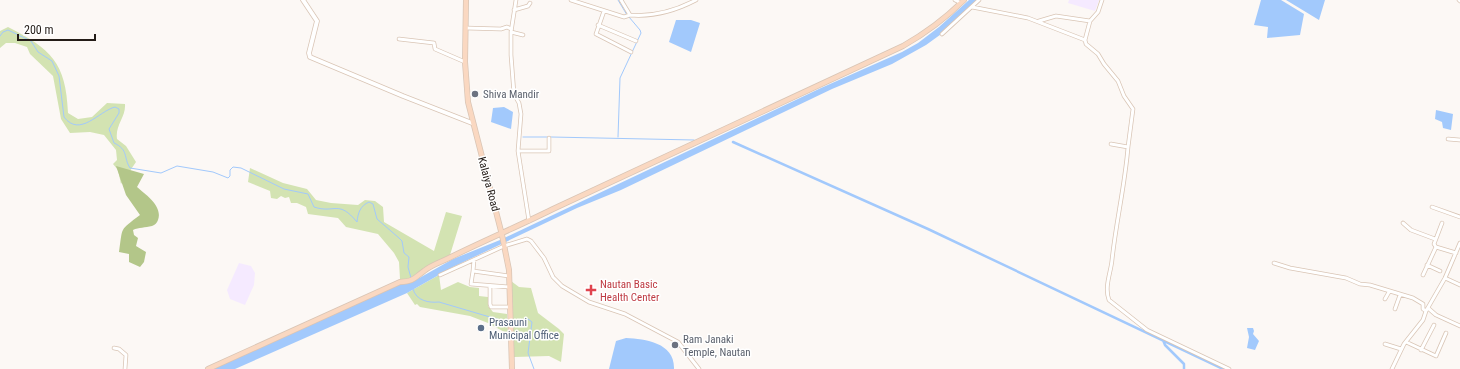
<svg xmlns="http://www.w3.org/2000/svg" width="1460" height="369" font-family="'Roboto Condensed',sans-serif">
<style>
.industrial{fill:#f5eaff}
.green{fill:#d3e3b2}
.forest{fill:#b3c689}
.water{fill:#a2c9fc}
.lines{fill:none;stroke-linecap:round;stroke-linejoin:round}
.stream{stroke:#a2c9fc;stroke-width:1}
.canal{stroke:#a2c9fc;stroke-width:2.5}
.minor-casing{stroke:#d9c5b5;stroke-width:4.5}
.tertiary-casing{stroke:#d9c5b5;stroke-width:5.5}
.secondary-casing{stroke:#d9c5b5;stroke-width:6}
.minor{stroke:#fff;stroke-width:3}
.tertiary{stroke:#fff;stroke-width:4}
.secondary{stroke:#fad8c1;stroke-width:4.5}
.worship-dot{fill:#6b7280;stroke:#fff;stroke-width:1.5}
.health-dot{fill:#e0444e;stroke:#fff;stroke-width:1.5}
.service-dot{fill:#5c6f8a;stroke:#fff;stroke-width:1.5}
.labels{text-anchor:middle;stroke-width:3;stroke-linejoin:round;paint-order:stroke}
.worship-label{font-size:11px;fill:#5b616d;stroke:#fff;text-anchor:start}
.street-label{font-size:11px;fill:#241c17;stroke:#fff}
.health-label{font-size:11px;fill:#be3a42;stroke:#fff;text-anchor:start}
.service-label{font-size:11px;fill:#4e5e75;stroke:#fff;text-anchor:start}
</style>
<rect width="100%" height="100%" fill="#fcf8f5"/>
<path class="industrial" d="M1069,0H1099L1095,11L1068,3Z
M239,263L251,266L255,273L254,285L245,305L230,299L227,290Z"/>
<path class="green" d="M8,27C51,49 66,62 68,113L78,119L92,117L107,103L125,104C126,117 115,125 117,139L126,146L136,162L121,184L118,170L113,164L117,160L116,150L104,135L90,132L70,133L61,119L53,76L30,54L27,47L15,43H6L0,48V31Z
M250,168L283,183L307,189L316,200L331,203L358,205L365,200L375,201L383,207L384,222L434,251L446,212L462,216L450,255L415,277L398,281L400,279L399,262L394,253L378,234L346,227L338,218L308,214L306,207L297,203H291L289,197L285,198L281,196L277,199L271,198L270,191L248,182Z
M439,275L441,290L458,282L470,287L479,288V296L488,297V306L493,312L507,314L508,334L488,323L470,316L420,307L417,304L415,305L407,293Z
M511,281L519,287L531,288L538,313L559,329L564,334L561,362L549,356L514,357Z"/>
<path class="forest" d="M116,166L144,174L137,187C146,195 163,206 158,220C157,223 155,225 152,226C145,228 139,227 133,230L134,235L138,238L136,246L146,252L144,262L140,267L129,262V254L119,252C123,226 119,231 140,215L126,195Z"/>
<path class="water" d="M969,0H977L944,32L926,45L892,64L832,89L621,190L577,208L453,267L407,293L235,369H213L401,283L414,281L453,259L500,240L821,88L902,52L918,43L939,27Z
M1261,0H1281L1304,14L1300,35L1267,38L1268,27L1254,25Z
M1286,0H1325L1319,20Z
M676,20H691L700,23L691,52L669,42Z
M504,107L513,112L511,129L491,122L493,108Z
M1436,110L1453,114L1451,130L1443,128L1442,122L1435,119Z
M1247,328H1253L1254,331L1253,334L1259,341L1255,350L1247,348L1249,337Z
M626,338C646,339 675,343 674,369H609L616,341Z"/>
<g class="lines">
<path class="stream" d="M618,0L627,15
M0,36L3,32L8,30L31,41L38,52L52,61L59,76L64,117C80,138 99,111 115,107L119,109V113L109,129L114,143C129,150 123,157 130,168L161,173L177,166L213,172L228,178L230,176V170L233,167L241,168L284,189L308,194L314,207C335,214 338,199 357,222C358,213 360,206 369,202L373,204L377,219L399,238L402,241L404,253L409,257L408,267L411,278
M523,137H547
M551,137L694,140
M618,137L620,78L641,33L640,30L629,17
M413,289C416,301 429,303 439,302L500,320L508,321
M513,322L520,325L521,320L528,319L532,322L528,353L534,369"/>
<path class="canal" d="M733,142L928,229L1223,369
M1163,340L1165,345L1184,364V369"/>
<g class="minor-casing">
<path id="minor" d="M516,0L511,32V55L514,94L519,103L521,114L518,151L529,221
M571,0L624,17L630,15
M621,0L630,15C653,17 675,11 696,0
M955,0L961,3
M1102,0L1098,12L1090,21L1085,40L1086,44L1098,54L1104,64L1118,81L1124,96L1133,109L1128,147L1111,144
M1459,0L1460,1
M972,7L1028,18L1085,40
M514,10L528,6L530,3
M604,11L596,34L631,52
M1039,21L1056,16L1090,21
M598,25L636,41
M466,28L501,29L507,27L511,29
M511,32L523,35
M942,34L979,0
M399,39L434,43L435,49L465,62
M1448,139L1460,140
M1128,147C1125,185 1116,222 1112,260C1111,272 1104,287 1109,300L1147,330L1229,369
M518,151H549V138
M1432,207L1460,217
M1403,223L1411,230L1435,239
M1442,223L1434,244L1436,247L1456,253
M1274,263L1290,268L1346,278L1360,284L1370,285L1413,298L1423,304V309L1426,311
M1427,265L1440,271
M473,271L474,260
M440,275L504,246L527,239L531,241L544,258L553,277L562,286L589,302L625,314L678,342L699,369
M1423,275L1436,247
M509,276L473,271L471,284L509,287
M1445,278L1460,285
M490,286V304L491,307H510
M1385,299L1389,292
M1428,308L1436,315L1460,326
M1395,309L1400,295
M1406,342L1436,356L1446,333
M1385,344L1401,349
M114,348L119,349L126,355L125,369
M1421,350L1434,325
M1392,369L1404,344L1423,320L1426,311L1445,278L1460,243"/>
</g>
<g class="tertiary-casing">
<path id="tertiary" d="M303,0L317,21L309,53L310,57L403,96L472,123"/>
</g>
<g class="secondary-casing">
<path id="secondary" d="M466,0L465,62L468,102L502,235L509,270L512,369
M208,369L400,282C415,281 414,278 424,271C431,265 441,262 449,258C483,241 519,226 553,209L903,46C926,33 945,19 964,0"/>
</g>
<use href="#minor" class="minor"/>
<use href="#tertiary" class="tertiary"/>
<use href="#secondary" class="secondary"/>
</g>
<g class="worship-dot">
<circle cx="475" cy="94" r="4"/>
<circle cx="675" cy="345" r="4"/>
</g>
<path class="health-dot" d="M589 284h4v4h4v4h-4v4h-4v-4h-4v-4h4z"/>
<circle class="service-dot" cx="481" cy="328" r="4"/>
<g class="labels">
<g class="worship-label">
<text x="483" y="98">Shiva Mandir</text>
<text x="683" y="343">Ram Janaki<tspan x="683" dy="13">Temple, Nautan</tspan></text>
</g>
<g class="street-label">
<text transform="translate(489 184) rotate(75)" y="4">Kalaiya Road</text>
</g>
<g class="health-label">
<text x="600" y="288">Nautan Basic<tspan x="600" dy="13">Health Center</tspan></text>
</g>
<g class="service-label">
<text x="489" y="326">Prasauni<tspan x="489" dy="13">Municipal Office</tspan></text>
</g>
</g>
<path d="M18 34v6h77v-6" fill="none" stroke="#241c17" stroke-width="2"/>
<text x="24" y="34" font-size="12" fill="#241c17" stroke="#ffffff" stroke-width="3" paint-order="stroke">200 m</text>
</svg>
